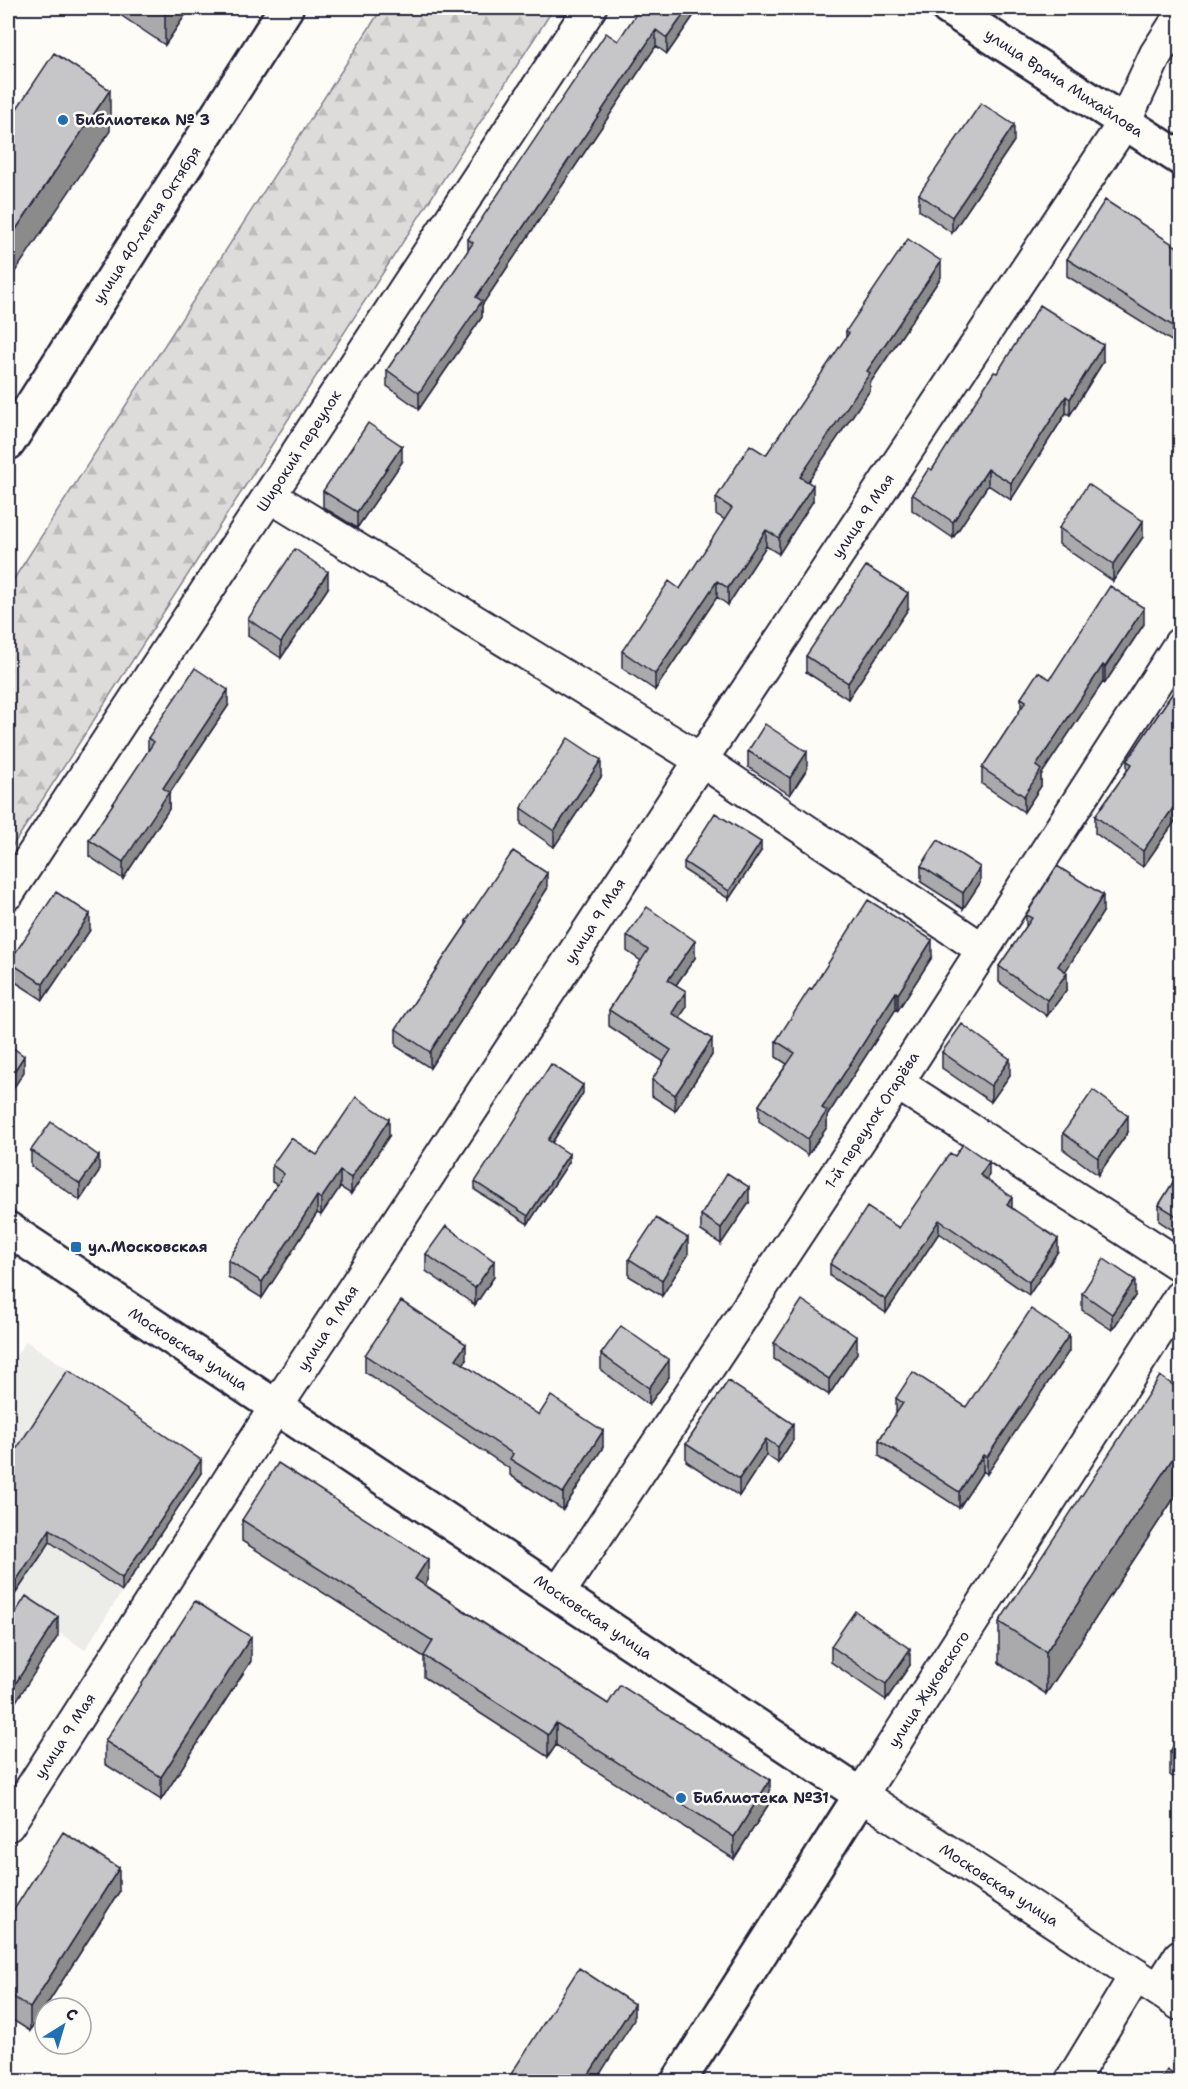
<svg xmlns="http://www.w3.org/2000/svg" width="1188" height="2089" font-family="'Shantell Sans',sans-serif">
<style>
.built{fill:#ecece9}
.forest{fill:url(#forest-firs);stroke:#807f8b;stroke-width:1.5}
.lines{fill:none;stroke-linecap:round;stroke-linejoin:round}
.street-casing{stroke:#22223b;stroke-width:36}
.secondary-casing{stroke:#22223b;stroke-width:38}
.street{stroke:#fdfcf7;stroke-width:32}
.secondary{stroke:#fdfcf7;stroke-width:33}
.wall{fill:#aaaaac;stroke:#22223b;stroke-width:1.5}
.shaded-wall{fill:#8b8b8c;stroke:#22223b;stroke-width:1.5}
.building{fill:#c6c6c8;stroke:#22223b;stroke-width:1.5}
.poi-dot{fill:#1f6fb2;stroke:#fdfcf7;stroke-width:2}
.labels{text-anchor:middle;stroke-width:5;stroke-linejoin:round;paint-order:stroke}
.street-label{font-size:15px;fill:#22223b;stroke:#fdfcf7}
.poi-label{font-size:15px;font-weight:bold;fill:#22223b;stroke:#fdfcf7;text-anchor:start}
</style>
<defs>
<pattern id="forest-firs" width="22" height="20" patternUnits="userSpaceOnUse" patternTransform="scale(1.5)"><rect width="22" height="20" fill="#dddcdb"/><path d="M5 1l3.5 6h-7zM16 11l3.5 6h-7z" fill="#bdbcbd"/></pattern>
</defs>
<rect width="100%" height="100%" fill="#fdfcf7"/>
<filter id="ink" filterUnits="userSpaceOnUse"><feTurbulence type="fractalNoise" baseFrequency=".0167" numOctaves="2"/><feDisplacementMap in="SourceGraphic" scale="12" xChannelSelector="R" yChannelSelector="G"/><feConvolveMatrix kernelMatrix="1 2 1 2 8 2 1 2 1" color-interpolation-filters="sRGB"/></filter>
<g filter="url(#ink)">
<path class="built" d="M26,1341L205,1461L85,1650L8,1599V1369Z"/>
<path class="forest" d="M382,8H554L8,853V588Z"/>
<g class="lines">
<g class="street-casing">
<path id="street" d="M270,496L701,760L982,949
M8,893L590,8
M897,1083L1180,1265
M1180,1297L861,1795L1180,2004
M558,1594L897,1083L1180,644
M8,1825L276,1407L701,760L1124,123L1156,54L1180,17
M1159,1989L1180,1956
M1071,2082L1136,1975"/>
</g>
<g class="secondary-casing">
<path id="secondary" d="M948,8L1180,158
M8,443L286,8
M8,1229L861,1795L678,2082"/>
</g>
<use href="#street" class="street"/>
<use href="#secondary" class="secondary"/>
</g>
<path class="wall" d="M110,8H190L165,45Z
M699,8L667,54L656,46L482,305V317L419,409L387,386V370L468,251V239L618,41Z
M1014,141L952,233L919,210V194Z
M1177,247L1173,342L1067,276V259Z
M941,277L870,383V390L807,482L813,501L779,554L766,546L728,605L717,597L655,690L622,668V651L680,589L725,520L716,514V498L766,455L846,339V331Z
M1103,362L1070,415L1066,413L1011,500L988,485L953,538L912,510V494L932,470L997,373Z
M402,462L357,528L323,507V491Z
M1059,528L1143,537L1113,581L1059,544Z
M328,588L281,658L248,636V619Z
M908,609L848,699L806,672V656Z
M1144,624L1105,683L1103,682L1041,775V786L1024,812L982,784V768L1021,709V698L1050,679Z
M1180,682V814L1143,867L1095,833V816L1127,771V761Z
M228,706L169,794V809L123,879L89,856V840L148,752V738Z
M748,751L807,769L790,795L748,767Z
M601,777L554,847L521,824V808Z
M761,851L729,899L684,870V862Z
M921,866L980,883L963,909L921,882Z
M547,889L430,1068L396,1046V1029L466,925V921Z
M1103,912L1065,971L1067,989L1047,1016L999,982V966L1026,927V915Z
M90,930L43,1000L9,978V962Z
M627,935L695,958L676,985L686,1008L679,1018L712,1055L675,1111L652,1096V1080L664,1062L609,1026V1010L641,961L627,951Z
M932,957L898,1010L896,1009L827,1116V1127L808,1155L759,1121V1105L787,1064L776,1057V1041L812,989Z
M1180,977V1000L1177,998V982Z
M942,1052L1010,1075L991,1102L942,1068Z
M583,1093L552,1143L569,1162L528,1224L475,1190V1182Z
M1128,1132L1098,1175L1063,1149V1133Z
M389,1136L351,1194L340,1187L321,1215L317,1213L262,1298L228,1277V1260L277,1185L272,1182V1165L317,1155Z
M31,1150L99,1172L80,1200L31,1166Z
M955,1156L989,1175L986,1179L1012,1208L1058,1251L1029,1295L939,1233L886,1313L830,1276V1264L899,1228Z
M1180,1171V1235L1159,1221V1205Z
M749,1203L721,1244L701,1231V1215Z
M426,1254L494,1277L475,1305L426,1271Z
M688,1255L662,1296L629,1276V1259Z
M1082,1293L1135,1296L1112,1330L1082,1310Z
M774,1343L857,1353L829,1395L774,1359Z
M1069,1351L987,1474L983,1471L959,1508L879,1456V1440L896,1414V1398L966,1407Z
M601,1354L669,1377L649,1405L601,1370Z
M365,1355L466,1360L463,1364L539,1415L603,1447L563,1510L510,1475V1469L365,1372Z
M728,1381L793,1440L778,1463L766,1455L739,1496L686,1461V1444Z
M1180,1390V1489L1046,1694L999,1663V1622Z
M8,1462L201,1473L122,1591L50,1542L16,1593L8,1588Z
M242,1520L428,1580L425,1585L608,1704L770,1802L734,1859L556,1745L548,1757L424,1677V1657L242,1541Z
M831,1646L910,1665L886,1700L831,1662Z
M251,1661L161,1800L105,1764V1741Z
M1180,1735V1782L1170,1775V1752Z
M119,1892L30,2031L8,2017V1919Z"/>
<path class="shaded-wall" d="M165,8H190L165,45Z
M688,8H699L667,54V38Z
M656,30V46L482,305V317L419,409V393L476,297Z
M110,90V131L8,282V241Z
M1014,125V141L952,233V217Z
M941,261V277L870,383V390L800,493V477L867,371Z
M1180,315V331L1173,342V326Z
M1103,345V362L1070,415V399Z
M1066,396V413L1011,500V483Z
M402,446V462L357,528V512Z
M988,469V485L953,538V522Z
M813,485V501L779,554V538Z
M1143,521V537L1113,581V564Z
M766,530V546L728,605V588Z
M328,572V588L281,658V642Z
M717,581V597L655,690V674Z
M908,593V609L848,699V683Z
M1144,608V624L1105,683V667Z
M1103,665V682L1041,775V786L1024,812V796L1036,766Z
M228,690V706L169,794V809L123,879V862L163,788Z
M807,752V769L790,795V778Z
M601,760V777L554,847V831Z
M1180,798V814L1143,867V851Z
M761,842V851L729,899V891Z
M980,867V883L963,909V893Z
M547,873V889L430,1068V1052Z
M1103,895V912L1058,983V966Z
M90,914V930L43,1000V984Z
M932,940V957L898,1010V994Z
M695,941V958L668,996V980Z
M1067,973V989L1047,1016V1000Z
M686,991V1008L672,1029V1013Z
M896,992V1009L827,1116V1127L808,1155V1139L822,1108Z
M712,1039V1055L675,1111V1095Z
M24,1056V1072L8,1097V1081Z
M1010,1059V1075L991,1102V1086Z
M583,1085V1093L548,1149V1140Z
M1128,1116V1132L1098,1175V1158Z
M389,1119V1136L351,1194V1178Z
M569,1154V1162L528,1224V1216Z
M99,1156V1172L80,1200V1184Z
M989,1162V1175L980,1188V1175Z
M340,1171V1187L321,1215V1199Z
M749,1187V1203L721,1244V1228Z
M317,1196V1213L262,1298V1282Z
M1012,1197V1209L1007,1205Z
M939,1220V1233L886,1313V1300Z
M688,1238V1255L662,1296V1280Z
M1058,1239V1251L1029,1295V1282Z
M494,1261V1277L475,1305V1288Z
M1135,1280V1296L1112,1330V1314Z
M1069,1335V1351L987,1474V1457Z
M857,1337V1353L829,1395V1379Z
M466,1344V1360L456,1376V1359Z
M669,1360V1377L649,1405V1388Z
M793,1424V1440L778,1463V1447Z
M603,1431V1447L563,1510V1493Z
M766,1439V1455L739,1496V1479Z
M1180,1447V1489L1046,1694V1652Z
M983,1455V1471L959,1508V1492Z
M201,1460V1473L122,1591V1578Z
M50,1529V1542L16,1593V1581Z
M428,1559V1580L415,1601V1579Z
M58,1617V1636L8,1714V1695Z
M251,1637V1661L161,1800V1777Z
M910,1649V1665L886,1700V1684Z
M556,1723V1745L548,1757V1735Z
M770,1780V1802L734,1859V1837Z
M119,1868V1892L30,2031V2008Z
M634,2004V2020L595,2082H584Z"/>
<path class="building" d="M640,8H688L667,38L656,30L476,297L482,301L419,393L387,370L473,243L468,239L606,33L618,41Z
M54,53L110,90L8,241V122Z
M981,103L1014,125L952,217L919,194Z
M1105,200L1177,247L1178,245L1180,247V315L1173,326L1067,259Z
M908,239L941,261L867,371L870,373L800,477L813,485L779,538L766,530L728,588L717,581L655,674L622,651L669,581L680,589L732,508L716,498L750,445L766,455L849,333L846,331Z
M1040,305L1103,345L1070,399L1066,396L1011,483L988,469L953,522L912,494L929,468L932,470L994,372L997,373Z
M368,423L402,446L357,512L323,491Z
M1088,484L1143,521L1113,564L1059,528Z
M295,549L328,572L281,642L248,619Z
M866,566L908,593L848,683L806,656Z
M1110,586L1144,608L1105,667L1103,665L1036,766L1041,770L1024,796L982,768L1026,701L1021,698L1038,672L1050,679Z
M195,668L228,690L163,788L169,792L123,862L89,840L154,742L148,738Z
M1180,682V798L1143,851L1095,816L1132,764L1127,761Z
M765,724L807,752L790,778L748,751Z
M568,738L601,760L554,831L521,808Z
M715,813L761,842L729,891L684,862Z
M938,840L980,867L963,893L921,866Z
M513,851L547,873L430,1052L396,1029L468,922L466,921Z
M1057,866L1103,895L1058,966L1067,973L1047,1000L999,966L1032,918L1026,915Z
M56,892L90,914L43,984L9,962Z
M868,900L932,940L898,994L896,992L822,1108L827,1111L808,1139L759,1105L795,1053L776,1041L810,988L812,989Z
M647,907L695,941L668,980L686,991L672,1013L712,1039L675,1095L652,1080L671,1050L609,1010L648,950L627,935Z
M1180,977V984L1177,982Z
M962,1024L1010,1059L991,1086L942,1052Z
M8,1044L24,1056L8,1081Z
M551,1064L583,1085L548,1140L569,1154L528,1216L475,1182Z
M1093,1090L1128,1116L1098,1158L1063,1133Z
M356,1097L389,1119L351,1178L340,1171L321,1199L317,1196L262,1282L228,1260L284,1174L272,1165L291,1138L317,1155Z
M51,1122L99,1156L80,1184L31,1150Z
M963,1144L989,1162L980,1175L1012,1197L1007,1205L1058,1239L1029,1282L939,1220L886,1300L830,1264L867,1207L899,1228L950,1153L955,1156Z
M1180,1171V1218L1159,1205Z
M727,1173L749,1187L721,1228L701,1215Z
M656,1218L688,1238L662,1280L629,1259Z
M446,1226L494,1261L475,1288L426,1254Z
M1104,1259L1135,1280L1112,1314L1082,1293Z
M802,1300L857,1337L829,1379L774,1343Z
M401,1301L466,1344L456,1359L539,1415L551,1396L603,1431L563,1493L510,1459L513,1454L365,1355Z
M1031,1309L1069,1335L987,1457L983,1455L959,1492L879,1440L903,1403L896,1398L913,1372L966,1407Z
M621,1326L669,1360L649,1388L601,1354Z
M68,1370L201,1460L122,1578L50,1529L16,1581L8,1575V1462Z
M1160,1376L1180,1390V1447L1046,1652L999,1622Z
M728,1381L793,1424L778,1447L766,1439L739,1479L686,1444Z
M278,1463L428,1559L415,1579L608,1704L620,1685L770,1780L734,1837L556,1723L548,1735L424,1656L433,1641L242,1520Z
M26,1596L58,1617L8,1695V1624Z
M195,1601L251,1637L161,1777L105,1741Z
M855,1611L910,1649L886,1684L831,1646Z
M1180,1735V1759L1170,1752Z
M63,1832L119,1868L30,2008L8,1993V1919Z
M579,1968L634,2004L584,2082H506Z
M1167,2070L1180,2079V2082H1159Z"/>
</g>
<g class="poi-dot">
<circle cx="63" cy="120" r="6"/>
<rect x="70" y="1241" width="12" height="12" rx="3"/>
<circle cx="681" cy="1798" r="6"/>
</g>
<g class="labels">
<g class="street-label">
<text transform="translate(1064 83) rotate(33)" y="5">улица Врача Михайлова</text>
<text transform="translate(147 225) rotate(-57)" y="5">улица 40-летия Октября</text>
<text transform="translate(299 451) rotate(-57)" y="5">Широкий переулок</text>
<text transform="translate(863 516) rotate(-56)" y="5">улица 9 Мая</text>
<text transform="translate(595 921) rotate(-57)" y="5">улица 9 Мая</text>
<text transform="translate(872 1120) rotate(-57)" y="5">1-й переулок Огарёва</text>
<text transform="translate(328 1328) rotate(-57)" y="5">улица 9 Мая</text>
<text transform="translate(188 1349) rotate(33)" y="5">Московская улица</text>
<text transform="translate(593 1617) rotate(34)" y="5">Московская улица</text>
<text transform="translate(929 1689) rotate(-57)" y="5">улица Жуковского</text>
<text transform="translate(65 1736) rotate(-57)" y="5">улица 9 Мая</text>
<text transform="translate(999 1885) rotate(33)" y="5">Московская улица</text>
</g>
<g class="poi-label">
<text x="75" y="125">Библиотека № 3</text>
<text x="88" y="1252">ул.Московская</text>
<text x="693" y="1803">Библиотека №31</text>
</g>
</g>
<rect width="1188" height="2089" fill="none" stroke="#fdfcf7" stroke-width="30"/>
<rect x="15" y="15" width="1158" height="2059" fill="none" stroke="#22223b" stroke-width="2" filter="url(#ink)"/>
<g transform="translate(63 2026) rotate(37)"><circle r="28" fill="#fdfcf7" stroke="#a5a5ac" stroke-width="1.5"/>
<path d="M0-4.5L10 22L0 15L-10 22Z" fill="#1f6fb2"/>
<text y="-9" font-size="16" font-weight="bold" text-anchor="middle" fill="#22223b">С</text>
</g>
</svg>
